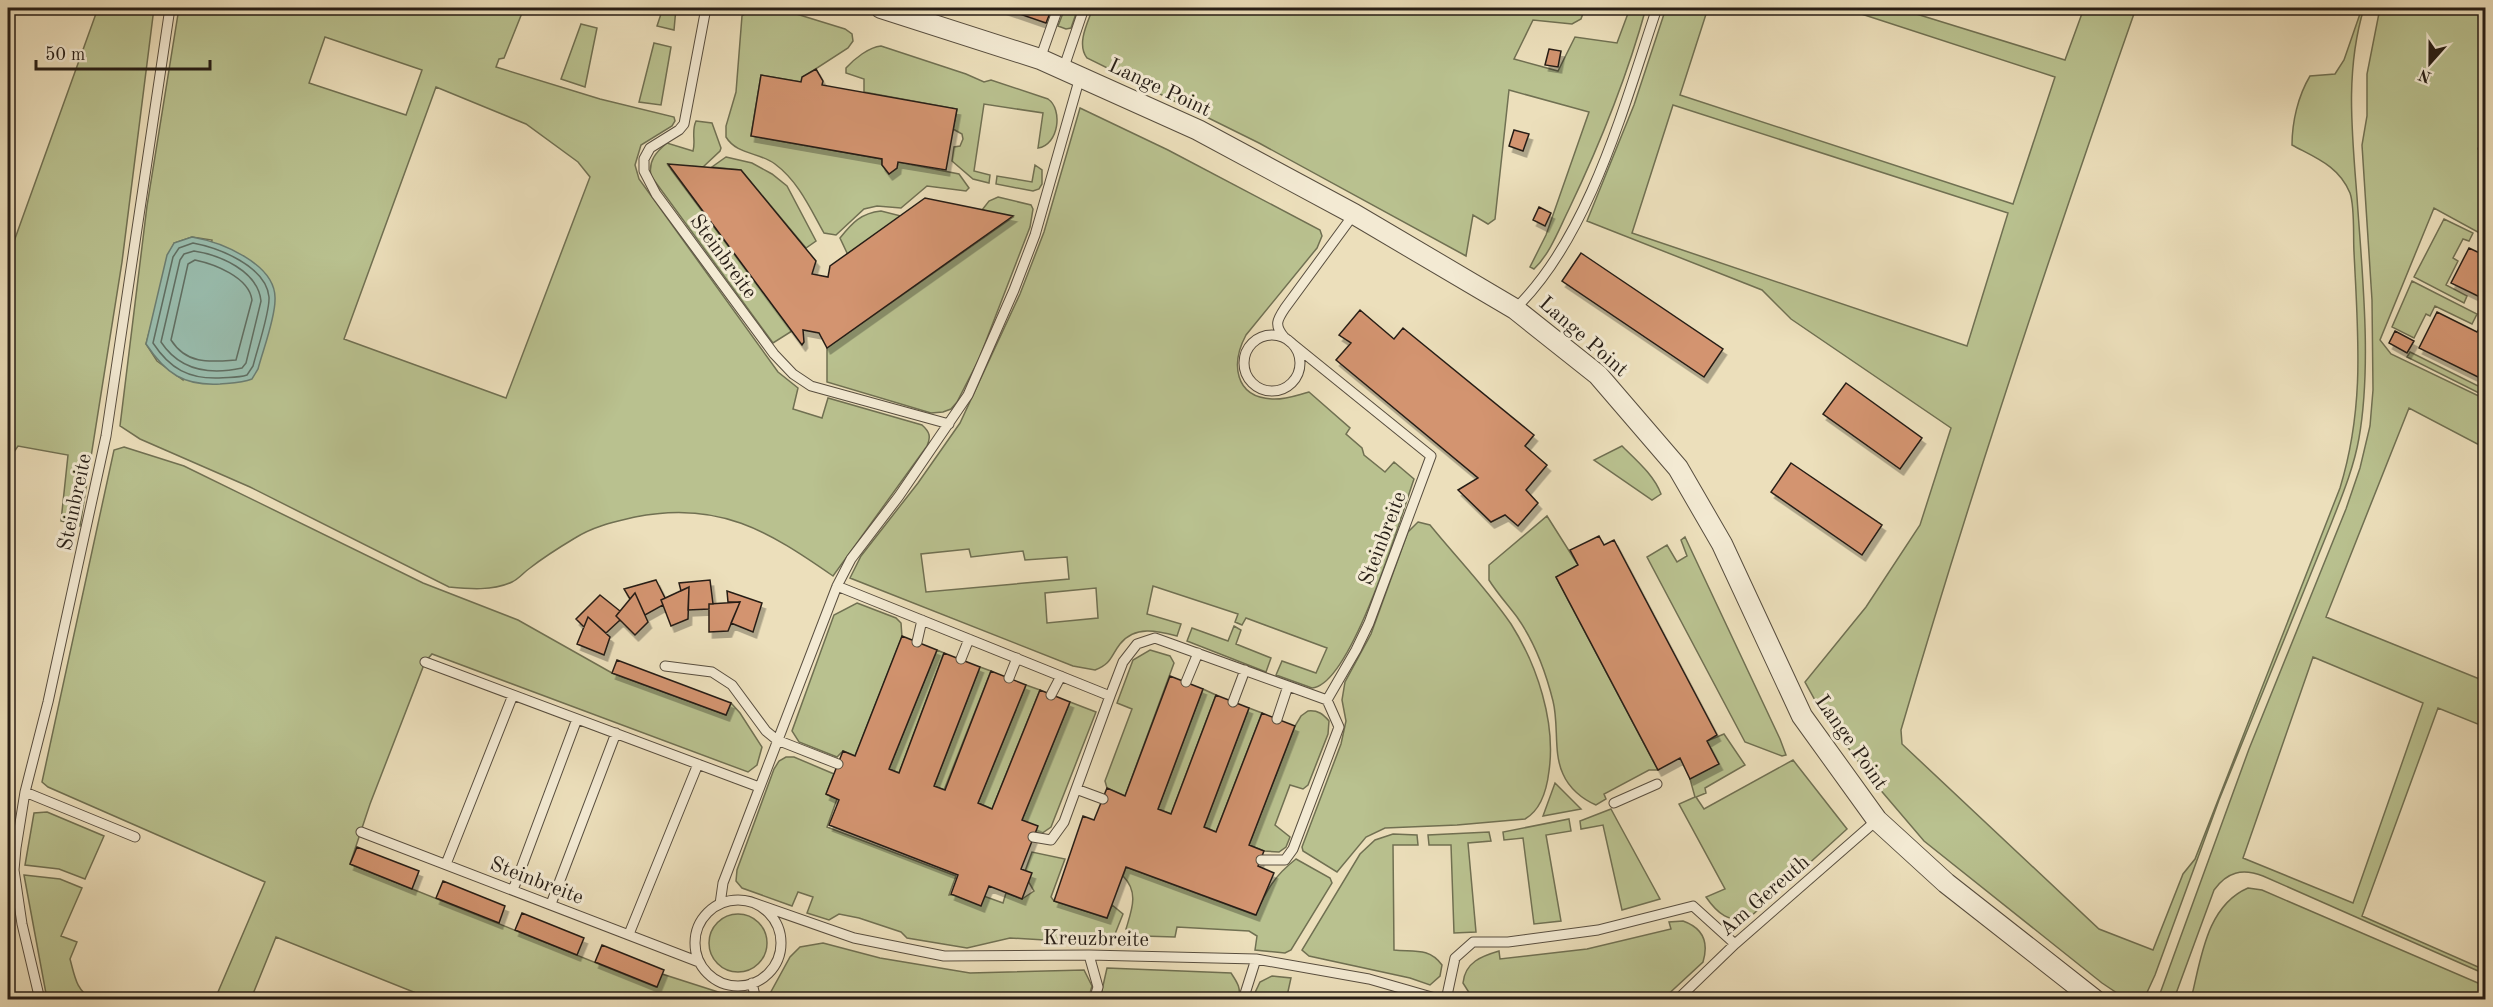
<svg xmlns="http://www.w3.org/2000/svg" width="2493" height="1007" font-family="'Old Standard TT',serif">
<style>
.green{fill:#b9c18f;stroke:#707052;stroke-width:1.5;fill-rule:evenodd}
.water{fill:#99bdae;stroke:#6b7d71;stroke-width:1.5}
.lines{fill:none;stroke-linecap:round;stroke-linejoin:round}
.shore{stroke:#606e62;stroke-width:1.5}
.building{fill:#d39470;stroke:#271e16;stroke-width:1.5;filter:url(#shadow)}
.service-casing{stroke:#584e3f;stroke-width:11}
.minor-casing{stroke:#584e3f;stroke-width:22}
.service{stroke:#f3ead3;stroke-width:9}
.minor{stroke:#f3ead3;stroke-width:20}
.labels{text-anchor:middle;stroke-width:6;stroke-linejoin:round;paint-order:stroke}
.street-label{font-size:21px;fill:#271e16;stroke:#f3ead3}
</style>
<defs>
<filter id="shadow"><feDropShadow dx="3.5" dy="6" stdDeviation="0" flood-color="#0004"/></filter>
</defs>
<rect width="100%" height="100%" fill="#ecdfbb"/>
<filter id="stains"><feTurbulence type="fractalNoise" baseFrequency=".00333" numOctaves="4"/><feColorMatrix values="0 0 0 0 .2 0 0 0 0 .09 0 0 0 0 .02 0 0 0 .5 -.17"/></filter>
<radialGradient id="worn" r=".72"><stop offset=".6" stop-color="#630" stop-opacity="0"/><stop offset="1" stop-color="#630" stop-opacity=".3"/></radialGradient>
<path class="green" d="M98,8H154L122,262L80,526L61,521L68,455L18,446L14,452L8,451V258Z
M179,8H524L504,58L499,59L496,67L600,99L674,117L675,121L672,126L641,145L635,165L639,179L778,372L798,388L793,409L822,418L828,398L922,425C930,432 931,437 927,446L833,576C768,531 719,500 635,517C614,522 594,526 575,538C560,547 544,557 530,568C524,572 519,579 512,582C493,591 469,589 449,587L250,487L140,439L120,426L147,206ZM325,37L422,70L406,115L309,83ZM436,87L526,124L578,162L590,177L506,398L344,339ZM192,237L212,240L183,380L157,361L146,344L174,243Z
M663,8H676L674,30L657,26Z
M754,8H777L845,29L852,34L853,41L848,48L803,77L801,82L761,75L751,136L882,159V165L889,174L897,168L898,162L959,174L969,188L966,191L927,186L901,208L877,206L864,209L836,235L824,233C810,208 798,181 775,164C759,152 737,155 726,137V126L736,92L742,16Z
M1065,8H1078L1071,28L1066,29L1058,26Z
M1093,8H1585L1581,19L1572,24L1533,20L1514,59L1558,71L1575,37L1617,43L1630,8H1646C1627,77 1600,144 1569,209C1559,229 1550,254 1534,269L1530,267L1546,235L1589,112L1509,90L1495,219L1488,224L1473,215L1466,256L1259,143L1087,58C1076,44 1088,22 1093,8Z
M1666,8H1708L1680,95L2013,204L2055,77L1843,8H1897L2065,60L2084,8H2136C2052,247 1972,487 1901,730L1902,744L2099,929L2153,950L2183,874L2195,859L2340,488C2365,406 2358,336 2354,252C2353,237 2355,207 2350,193C2339,166 2316,158 2292,145C2292,122 2298,96 2310,76L2335,74L2344,60L2362,8H2364C2345,70 2352,133 2357,197C2362,272 2372,364 2359,438C2354,467 2342,496 2331,524L2219,800L2155,975L2144,999H2126L2102,983L1924,841L1872,780L1821,711L1805,682L1866,607L1920,525L1951,428L1791,319L1762,290L1587,221L1634,105ZM1673,105L2008,213L1967,346L1632,233Z
M2380,8H2485L2486,128L2478,149L2485,153V236L2434,208L2380,340L2391,354L2485,399V448L2409,408L2326,617L2482,680L2485,673V727L2438,708L2362,916L2485,970V974L2263,876C2242,868 2227,872 2214,890L2174,999H2158L2249,749L2346,509L2360,468L2370,426L2373,390L2372,300L2362,145L2367,116V74ZM2313,657L2423,703L2353,903L2243,858Z
M581,24L597,28L585,87L561,79Z
M654,43L671,47L661,105L639,102Z
M881,46L966,74L984,82L991,80L1048,99C1063,109 1059,145 1038,148L1043,113L984,104L974,171L990,175L989,183L973,179L952,161L954,147L960,146L963,139L962,134L953,129L957,109L864,92V79L846,73V68C854,59 869,47 881,46Z
M1080,108L1168,150L1320,230L1322,236L1317,248L1246,335C1231,363 1234,397 1272,399C1285,400 1297,395 1309,392L1350,428L1346,434L1362,448L1364,455L1385,472L1394,462L1414,479C1401,516 1352,685 1312,688L1276,675L1282,661L1316,673L1327,648L1246,618L1242,625L1235,622L1238,614L1153,586L1147,614L1181,624L1177,636C1158,631 1135,625 1120,644C1110,657 1112,663 1095,670L1073,666L850,578L861,556L918,483L960,423L1020,294L1044,232ZM969,549L971,557L1023,551L1025,560L1067,557L1069,579L926,592L921,554ZM1096,588L1098,618L1047,623L1045,593Z
M696,121L712,123L721,148L720,151L703,167L668,165L792,331L773,343L651,176C648,161 656,152 667,143L693,151C696,141 691,132 696,121Z
M726,157L752,163L772,174L787,186L816,241L806,248L741,170L712,167Z
M1035,165L1042,170V184L1039,189L1033,191L996,184L997,176L1032,182Z
M998,197L1031,205L1033,209L1030,227L979,359L957,402L951,409L943,412L931,413L827,382V348L1013,217L982,210L989,201Z
M881,211L901,216L848,255L840,238C852,223 861,213 881,211Z
M2444,219L2473,233L2469,241L2463,239L2453,258L2458,261L2446,285L2467,296L2464,303L2414,277Z
M2412,281L2477,314L2472,324L2435,306L2430,316L2426,314L2414,338L2392,327Z
M2410,352L2482,388L2485,381V396L2407,357Z
M1622,446C1636,460 1654,475 1661,494L1652,500L1594,460Z
M124,447L184,466L423,583L518,620L612,673L726,715L731,703L740,713L762,747L757,765L748,772L432,654L425,662L370,804L350,864L656,987L662,974L740,999H431L276,937L251,999H215L265,882L48,787L42,782L114,450Z
M1547,516L1578,565L1556,577L1658,770H1649L1604,794L1606,799L1596,805C1582,799 1569,788 1563,774C1553,753 1559,725 1553,701C1546,673 1534,641 1517,617C1508,605 1497,593 1489,580V565Z
M1418,522L1430,525C1456,557 1487,589 1511,624C1537,665 1556,722 1549,771C1547,788 1541,810 1525,819L1457,825L1385,828L1366,837L1337,872L1303,851L1302,847L1341,744L1346,721L1342,700L1345,682L1371,634L1408,532Z
M1685,537L1780,739L1786,755L1782,756L1745,742L1647,557L1667,545L1677,562L1687,556L1681,540Z
M857,603L896,618L901,623L902,637L855,756L843,751L837,757L799,742L792,731L834,615Z
M1234,626L1241,630L1236,644L1271,658L1266,672L1187,641L1192,628L1228,641Z
M937,650L944,653L899,773L889,769Z
M1150,650L1170,656L1174,663L1125,796L1107,788L1105,781L1132,709L1117,703L1133,660Z
M980,667L991,671L944,790L934,786Z
M1026,685L1040,690L992,809L978,803Z
M1203,689L1216,695L1171,814L1158,809Z
M1070,702L1096,712L1051,827L1041,834L1035,833L1022,820Z
M1249,708L1262,713L1216,832L1204,827Z
M1308,711C1318,710 1323,714 1329,721L1328,734L1308,785L1303,789L1290,785L1275,825L1290,837L1286,847L1279,852L1264,851L1249,845L1295,726L1301,716Z
M1724,734L1745,765L1705,788L1706,793L1696,797L1704,809L1793,760L1847,829L1750,917C1729,924 1717,913 1706,897L1725,889L1679,804L1695,797L1690,779L1707,741Z
M786,757H794L834,774L826,794L837,799L827,827L956,876L949,895L978,894L1003,903L1006,893L1022,899L1034,891L1024,874L1032,852L1065,859L1051,897L1054,901L1107,918L1112,905L1123,914L1111,944L1010,938L967,948L907,938L901,932L859,918L839,914L829,920L807,913L813,897L798,892L792,906L742,888L736,881L737,870L774,769L779,761Z
M1555,783L1581,809L1543,816Z
M1611,809L1618,822L1660,899L1622,910L1603,825L1581,829L1580,821Z
M47,812L104,836L85,879L59,869L25,865L34,813Z
M1569,819L1571,831L1546,835L1561,921L1534,924L1523,838L1504,840L1503,832Z
M1489,832L1491,841L1468,843L1476,932L1454,933L1451,845H1429L1428,835Z
M1393,834L1417,835L1418,845H1393L1394,950C1413,952 1429,947 1442,965L1440,976L1430,985L1410,978L1309,956L1302,950L1360,854L1375,840Z
M1296,859L1330,878L1332,883L1291,950L1285,953L1255,950L1257,936L1249,931L1177,927L1175,937L1142,936L1126,929C1132,909 1139,892 1123,876L1126,867L1255,915C1267,890 1274,876 1296,859Z
M24,875L60,879L82,888L61,936L77,942L70,959C75,977 76,990 92,999H47Z
M2248,888L2262,890L2485,986V999H2191C2201,960 2206,906 2248,888Z
M709 943a29 29 0 1 1 58 0a29 29 0 1 1-58 0Z
M1683,921C1703,928 1709,942 1703,962L1663,999H1473L1463,983C1465,962 1482,956 1499,951L1500,959L1587,949L1671,929L1669,922Z
M823,943L880,958L970,973L1084,970L1092,986L1088,1000L767,999L790,957L800,947Z
M1107,968L1231,973C1237,982 1242,989 1238,1000L1100,999Z
M1272,976L1291,978L1287,996L1303,999H1252L1260,982Z"/>
<path class="water" d="M192,237C221,242 277,264 275,300C275,319 263,350 258,369L252,379C242,383 231,383 220,384C184,386 166,374 146,344L167,255L174,243Z"/>
<g class="lines">
<path class="shore" d="M193,243C219,248 266,266 269,297C270,312 257,350 253,366L247,375C238,378 229,377 219,378C189,379 170,369 153,343L173,257L179,248Z
M194,251C220,255 258,271 261,301L246,363L242,368C210,375 180,371 161,342L180,260L184,254Z
M195,260C214,264 249,277 252,300L236,360C210,362 187,365 171,340L188,264Z"/>
</g>
<path class="building" d="M1002,8H1052L1046,23Z
M1549,49L1561,51L1558,67L1545,65Z
M816,69L823,81L822,85L957,109L946,170L898,162L897,168L889,174L882,165V159L751,136L761,75L801,82L802,77Z
M1514,130L1529,134L1523,151L1509,146Z
M668,164L741,170L816,261L812,274L828,277L830,266L925,198L1013,216L827,348L819,333L803,330L804,342L802,345Z
M1539,207L1551,213L1545,226L1533,220Z
M2469,248L2486,256V300L2451,283Z
M1581,253L1723,349L1704,377L1562,281Z
M1360,310L1394,339L1403,328L1534,435L1525,446L1547,465L1526,490L1538,503L1518,526L1505,515L1491,522L1458,490L1478,478L1336,360L1351,343L1339,335Z
M2437,312L2477,332L2481,325L2486,328V363L2478,377L2419,348Z
M2395,331L2414,341L2407,353L2389,343Z
M1846,383L1922,438L1900,469L1823,414Z
M1791,463L1882,525L1862,555L1771,492Z
M1599,536L1604,545L1614,540L1717,735L1707,741L1719,764L1690,779L1680,758L1658,770L1556,577L1578,565L1570,550Z
M656,580L665,598L661,600L663,605L645,615L635,593L630,599L624,589Z
M710,580L713,604H709V609L688,610L689,587L681,591L679,583Z
M689,587L688,619L671,626L661,600Z
M727,591L762,603L753,632L731,623L740,602H728Z
M635,593L648,622L635,635L616,616Z
M600,595L620,611L616,616L620,620L606,633L588,617L584,627L576,619Z
M740,602L728,631L709,632V604Z
M588,617L610,637L604,655L577,644Z
M902,636L937,650L889,769L899,773L944,653L980,667L934,786L945,790L991,671L1026,685L978,803L992,809L1040,690L1070,702L1022,820L1038,826L1021,869L1032,873L1022,899L989,886L981,906L951,894L958,875L829,825L839,800L826,794L843,751L855,756Z
M617,660L731,703L726,715L612,673Z
M1170,676L1203,689L1158,809L1171,814L1216,695L1249,708L1204,827L1216,832L1262,713L1295,726L1249,845L1264,851L1258,866L1274,873L1256,915L1126,867L1107,918L1054,901L1083,816L1094,820L1107,788L1125,796Z
M357,847L419,871L412,889L350,864Z
M443,881L505,906L499,923L436,898Z
M522,913L584,938L577,955L515,930Z
M602,945L664,970L657,987L595,962Z"/>
<g class="lines">
<g class="service-casing">
<path id="service" d="M706,8L684,124L679,130L650,148L644,159V171L656,194L774,354L793,374L811,386L949,424
M1040,59L1058,8
M1063,70L1084,8
M1515,309C1590,236 1624,105 1657,8
M1244 363a28 28 0 1 1 56 0a28 28 0 1 1-56 0Z
M837,586L1110,696L1123,662L1137,644L1155,638L1327,700L1356,650L1369,623L1431,456L1284,337C1274,325 1277,320 1285,308L1354,214
M917,642L922,620
M961,659L969,639
M425,662L759,787
M665,666L712,672L732,685L766,731L777,740L838,764
M1009,678L1017,658
M1186,682L1198,653
M1051,695L1061,676
M1233,702L1245,670
M1277,719L1288,686
M1076,789L1103,799
M25,792L135,837
M1614,803L1657,784
M361,832L699,962
M1033,837L1051,840L1064,822L1110,696
M1261,860H1285L1293,849L1339,727L1327,700
M446,864L513,695
M513,890L577,719
M695 943a43 43 0 1 1 86 0a43 43 0 1 1-86 0Z
M754,903L854,938L944,956L1089,955L1256,959L1369,979L1442,1000
M551,904L616,733
M720,904L723,883L837,586L851,559L899,496L968,395L1014,290L1035,235L1080,77
M629,934L698,764
M1089,955L1098,987L1094,1000
M752,983L756,1000
M40,1000L22,924L14,870L16,848L25,792L48,702L106,436L170,8
M1243,1000L1256,959
M1446,1000L1455,958L1473,942H1508L1598,930L1693,906L1735,944
M1677,1000L1735,944L1877,820"/>
</g>
<g class="minor-casing">
<path id="minor" d="M881,8L1040,59L1198,130L1354,214L1515,309L1598,375L1678,468L1722,544L1802,716L1877,820L1946,883L2095,1000"/>
</g>
<use href="#service" class="service"/>
<use href="#minor" class="minor"/>
</g>
<g class="labels">
<g class="street-label">
<text transform="translate(1160 87) rotate(25)" y="7">Lange Point</text>
<text transform="translate(724 256) rotate(54)" y="7">Steinbreite</text>
<text transform="translate(1584 336) rotate(41)" y="7">Lange Point</text>
<text transform="translate(74 502) rotate(-78)" y="7">Steinbreite</text>
<text transform="translate(1382 538) rotate(-69)" y="7">Steinbreite</text>
<text transform="translate(1852 742) rotate(55)" y="7">Lange Point</text>
<text transform="translate(537 880) rotate(21)" y="7">Steinbreite</text>
<text transform="translate(1764 895) rotate(-41)" y="7">Am Gereuth</text>
<text transform="translate(1096 938) rotate(1)" y="7">Kreuzbreite</text>
</g>
</g>
<rect width="2493" height="1007" fill="none" stroke="#ecdfbb" stroke-width="30"/>
<rect x="9" y="9" width="2475" height="989" fill="none" stroke="#271e16" stroke-width="3"/>
<rect x="15" y="15" width="2463" height="977" fill="none" stroke="#271e16" stroke-width="1.5"/>
<g transform="translate(2430 63) rotate(201)" stroke="#f3ead3" stroke-width="4.5" paint-order="stroke">
<path d="M0-4.5L10 22L0 15L-10 22Z" fill="#271e16"/>
<text y="-9" font-size="16" font-weight="bold" text-anchor="middle" fill="#271e16">N</text>
</g>
<path d="M36 60v9h174v-9" fill="none" stroke="#271e16" stroke-width="3"/>
<text x="45" y="60" font-size="18" fill="#271e16" stroke="#f3ead3" stroke-width="4.5" paint-order="stroke">50 m</text>
<rect width="100%" height="100%" filter="url(#stains)"/>
<rect width="100%" height="100%" fill="url(#worn)"/>
</svg>
